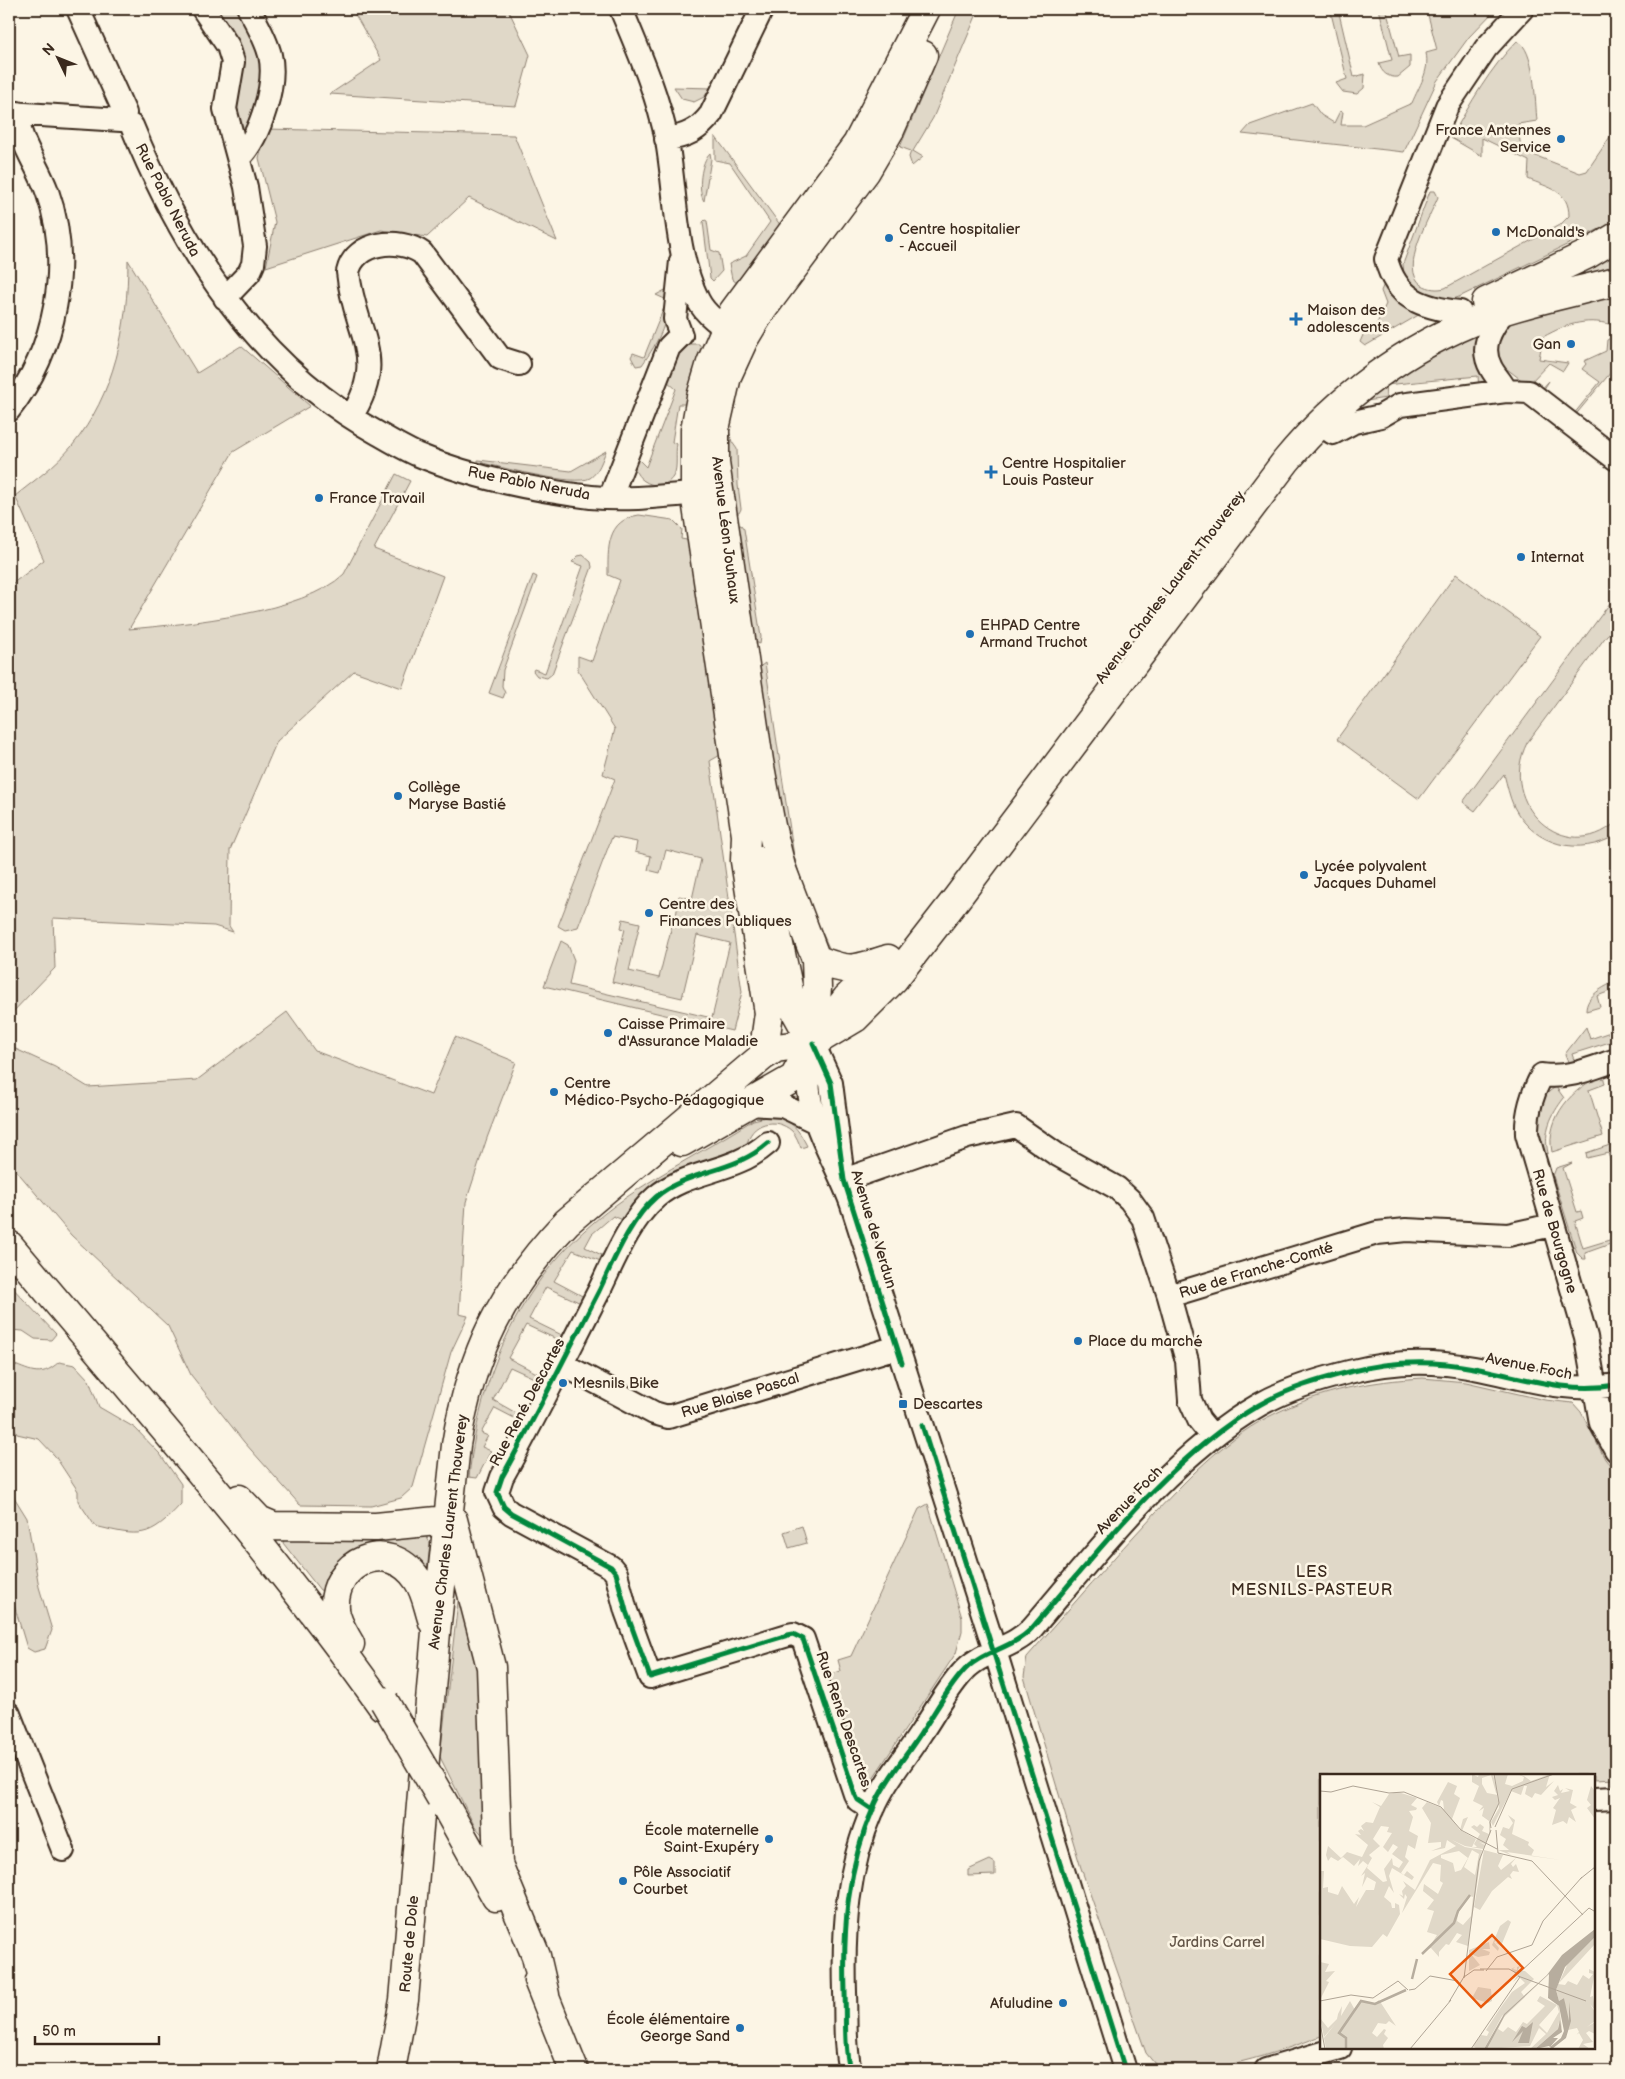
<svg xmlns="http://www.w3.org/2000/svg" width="1625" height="2079" font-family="'Balsamiq Sans',sans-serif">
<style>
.green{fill:#e0d8c8;stroke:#8e8173}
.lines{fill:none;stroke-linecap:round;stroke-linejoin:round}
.minor-casing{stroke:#3b2a1e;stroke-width:26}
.major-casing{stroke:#3b2a1e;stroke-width:31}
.minor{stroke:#fcf5e5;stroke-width:22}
.major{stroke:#fcf5e5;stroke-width:28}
.major-bridge-casing{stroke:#3b2a1e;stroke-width:31;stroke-linecap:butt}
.major-bridge{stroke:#fcf5e5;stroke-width:28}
.cycleway-casing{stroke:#fcf5e5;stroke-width:8}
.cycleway{stroke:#00873e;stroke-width:5}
.poi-dot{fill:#1f6fb2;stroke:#fcf5e5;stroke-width:2}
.labels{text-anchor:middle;stroke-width:5;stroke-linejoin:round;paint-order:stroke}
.poi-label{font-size:15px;fill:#3b2a1e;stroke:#fcf5e5;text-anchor:start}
.street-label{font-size:15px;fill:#3b2a1e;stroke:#fcf5e5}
.park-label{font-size:15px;fill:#645648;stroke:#fcf5e5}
.neighbourhood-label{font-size:16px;letter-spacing:1px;fill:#3b2a1e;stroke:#fcf5e5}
.inset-river{fill:none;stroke:#b7ad9e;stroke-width:2.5}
.inset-road{fill:none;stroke:#afa495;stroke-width:1}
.view{fill:#e8590c;fill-opacity:0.15;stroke:#e8590c;stroke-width:2.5}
.inset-edge{fill:none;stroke:#3b2a1e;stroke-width:2.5}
</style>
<rect width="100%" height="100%" fill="#fcf5e5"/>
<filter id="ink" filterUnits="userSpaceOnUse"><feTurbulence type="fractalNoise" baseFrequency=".02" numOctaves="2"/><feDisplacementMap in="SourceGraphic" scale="10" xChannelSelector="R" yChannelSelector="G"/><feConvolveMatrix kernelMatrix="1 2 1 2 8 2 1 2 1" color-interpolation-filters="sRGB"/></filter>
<g filter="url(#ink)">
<path class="green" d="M209,9H242L266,68L246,142L231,100Z
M352,9H508L530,55L516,106L330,94L381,60Z
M959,9H979L933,118L913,151L923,157L912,166L909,157L911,151L900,147Z
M1330,9H1338L1354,77L1365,74L1364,88L1357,94L1343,92L1336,83L1347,79Z
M1379,9H1386L1399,57L1410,55V67L1398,77C1389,78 1381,73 1379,63L1392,60Z
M1415,9H1496L1469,37L1437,81L1404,152L1242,134L1250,125L1312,103L1321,115L1334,123L1340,111L1343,112L1341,125H1363L1412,103C1419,86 1430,71 1426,53L1437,50L1427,11L1415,14Z
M1517,41C1535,48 1535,102 1537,121L1518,124L1521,150L1580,173L1587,171L1616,128V221L1459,297L1447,301L1418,292L1404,275L1403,264L1430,191H1435L1438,197C1430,217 1398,269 1422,285C1429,289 1437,290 1445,288L1561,224L1569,216C1569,190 1549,188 1528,179L1529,161L1482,138V156L1451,138C1470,104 1490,68 1517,41Z
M674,87L711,88L704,97L694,102L682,99Z
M267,129L514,135L557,241L469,198L427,237L381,230L266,267L275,222L259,158Z
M715,136L781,226L738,284L732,279L729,264L746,256L770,222L730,163L715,160Z
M710,153L711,159L704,201C697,191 701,161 710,153Z
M705,220L707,221L711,250L719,253L722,271L713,281L710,278L703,222Z
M1616,245V275L1505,305Z
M128,260L197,373L241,346L310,406L233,452L129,629C185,624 304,613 344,574L396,474L410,481L374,549L443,576L402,688L354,671L277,741L230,850L229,926L233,932L214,926L53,918L55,968L9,1016V586L44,560L15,496C35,480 56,465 72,446C115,394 128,326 128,260Z
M1386,279L1422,313L1365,346L1360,342L1363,335L1373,332L1386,304L1381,291Z
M667,289C672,318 658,342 642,365L636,366L631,357L633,353L644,357L667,300L656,295Z
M1616,292V326C1589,317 1568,323 1543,337L1539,359L1568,363L1563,371L1549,363L1528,385L1507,369L1504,371L1493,350L1509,320Z
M1477,331L1488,382L1479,389L1478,376L1385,385L1386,398L1360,402L1393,376Z
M1616,335V366L1573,418L1539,392L1549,381L1542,392L1573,415L1600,382L1582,369L1586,364L1584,361L1606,351L1607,340Z
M690,344H699L703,350L693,371L685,404H678L672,442L677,444C675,453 678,467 674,475C663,497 627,480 635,456L646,467L676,389L666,380L675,357Z
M728,427L732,442L737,449L738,485L741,509L739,513L729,515Z
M606,451C602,460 599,472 590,478C575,487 497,466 478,462V460L571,471Z
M639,515L673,520L682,529L681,539L692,541L722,754L710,761L742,992L732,1031L544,986L561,941L568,945L574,960L569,985L712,1018L730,943L697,935L682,998L612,982L625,929L621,928L623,919L640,923L629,971L659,978L674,917H676L679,896L692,899L701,859L666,850L660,873L648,870L651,856L635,852L637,842L612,837L578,927L565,930L558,926L615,779L603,774L615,729L578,670V656L592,661L620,580L608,575C608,549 606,520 639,515Z
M741,525L744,529L761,637L760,644L753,641L731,527Z
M583,555L591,562L592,567L552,674L547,678L537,676L533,671L534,669L545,673L583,566L572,562L578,556Z
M1456,574L1540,636L1419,799L1337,739Z
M533,575L537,577L503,670L502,686L505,693L503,698L489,693Z
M1616,595V628L1607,635L1527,743C1496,804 1566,867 1616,822V835C1580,857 1534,846 1514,807C1509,796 1507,785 1504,774L1475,811L1463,802Z
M765,663L794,856L807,899L830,950L829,958L799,897L754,671Z
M1616,981V989L1597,996L1600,1007L1586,1011C1586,995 1604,987 1616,981Z
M287,1012L315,1051L431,1095L455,1037L516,1062L487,1138L466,1202L459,1314L468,1316L451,1352L413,1487L401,1498L371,1506L300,1505L244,1442L191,1375L168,1326L71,1235L9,1162V1046L55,1067L88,1087L197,1080Z
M1586,1027L1590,1039L1616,1030V1040L1572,1054L1576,1066L1569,1064L1565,1054Z
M1603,1075L1605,1084L1589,1090L1603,1136L1552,1152C1545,1118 1573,1087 1603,1075Z
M1556,1087L1564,1098C1551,1115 1543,1131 1548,1153L1540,1155C1536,1133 1531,1100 1556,1087Z
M770,1116C790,1117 799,1130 807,1146L801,1148C799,1143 796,1135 792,1131C775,1116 750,1123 747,1145L628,1222L613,1216L592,1234L585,1247L606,1257L603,1262L573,1250L554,1281L586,1298L583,1304L546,1287L529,1319L568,1338L565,1343L526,1325L508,1358L548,1379L545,1383L510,1367L493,1400L525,1418L522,1422L495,1408L481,1433L488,1436L482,1447L491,1451L477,1478L469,1477C481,1363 527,1266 624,1199C665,1170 711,1147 753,1120Z
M1616,1143V1178L1608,1153L1587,1158L1586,1153Z
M1572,1163L1563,1168L1577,1212L1581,1211L1583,1218L1575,1221L1583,1248L1616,1238V1242L1585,1253L1586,1259H1583L1577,1253L1553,1176L1556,1168Z
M9,1284L56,1334L51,1340L35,1339L23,1331L9,1330V1318L15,1317L9,1308Z
M59,1362L75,1365L89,1380L99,1407L135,1428L160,1454L181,1484V1504C149,1539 140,1537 95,1526L78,1501V1491L55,1456L39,1439L17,1434L9,1419V1363C29,1369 39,1380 59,1362Z
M1423,1378L1466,1382L1545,1400L1573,1403L1581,1412L1605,1459L1616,1472V1779L1594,1780V1775H1321V2036C1283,2051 1199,2079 1159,2069L1146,2053L1081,1868L1024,1677L1027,1657C1070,1608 1112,1559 1156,1512C1191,1475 1229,1435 1276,1413C1324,1390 1370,1381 1423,1378Z
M9,1489L27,1518L39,1587L52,1630L45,1649L34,1652L27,1648L9,1588Z
M928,1504L962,1618V1631L956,1653L873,1778L864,1782L861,1778L828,1675L841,1671L838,1660L851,1656L919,1509Z
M802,1526L807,1543L789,1548L784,1532Z
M425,1534L430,1543L427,1572L401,1554L324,1591L320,1590L283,1543L284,1540Z
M459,1593L480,1654L486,1839L474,1825L440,1757Z
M990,1860L995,1863V1875L968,1876V1870Z"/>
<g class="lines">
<g class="minor-casing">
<path id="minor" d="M78,9L125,113
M203,9L228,46L233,62L225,109L246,187L255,246L253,264L249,273L225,298
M621,9C639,52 658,95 667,141C676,192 675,254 698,300C707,318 725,327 741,337
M9,113L121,120
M132,126C183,251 258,368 379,434C391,441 403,448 416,454C470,477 533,490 591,497C631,501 672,495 712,492
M666,139C686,137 699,130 711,114L762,9
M240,157C260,136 277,84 270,55C266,39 257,24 249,9
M1504,311C1491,328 1479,347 1491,368C1495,376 1502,382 1506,391
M1460,312C1423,308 1396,299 1386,259L1447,106L1486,48L1522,9
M9,410C56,350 73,264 47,191C38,166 18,140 17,113
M351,417C389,357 354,333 348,272C355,241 399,237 422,253L500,358L519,364
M1320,424L1333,433L1354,422L1381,416L1400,405L1506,391L1529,392L1616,459
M610,498L669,347L681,335L675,319L681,261
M813,1043L831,1083L841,1162
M812,1049C811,1062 807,1079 809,1092C814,1132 839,1167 852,1205L995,1651L1125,2070
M1616,1060C1592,1068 1568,1079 1542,1075C1532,1094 1526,1112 1527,1134L1586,1337L1601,1423L1616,1450
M749,1104L783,1106L814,1121
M768,1143C733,1174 689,1169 656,1197C631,1218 613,1262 599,1291C567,1353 536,1416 502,1477L497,1492L504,1507L511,1513L611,1567L616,1573L626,1611L650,1677L788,1635L793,1634L803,1639L855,1794L858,1800L873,1810
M844,1180L967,1137L1016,1126L1056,1154L1117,1188L1130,1200L1143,1218L1169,1296L1377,1233L1406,1230L1508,1235L1552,1225
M1169,1296L1187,1361L1190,1400L1199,1420L1212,1436
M562,1364L654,1413L668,1417L897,1347
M9,1714L63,1850
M1594,1799L1616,1798
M850,2070C844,2046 846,2018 845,1992C843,1929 847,1868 873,1809C884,1782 905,1758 921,1733C934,1714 946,1691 962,1673C980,1651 1013,1649 1032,1628C1097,1552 1172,1455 1259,1405C1287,1389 1318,1380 1349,1372C1390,1361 1433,1360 1474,1368C1522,1377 1567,1394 1616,1385
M1266,2070L1340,2048"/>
</g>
<g class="major-casing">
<path id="major" d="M1486,302L1588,254L1616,237
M761,861L792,1005L813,1043
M816,959C848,972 852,971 885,960
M813,1043L817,988L816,959L781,867L771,826L759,761L715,463V429L727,376L744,339L759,314L866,171L890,130L923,55
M763,1056L769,1013L745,861L746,835L695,493V430L701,397L711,363L733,312L857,144L926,9
M682,1142L794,1078L813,1043L847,998L888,959
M9,1245C135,1396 268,1545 382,1706
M239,1499L259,1520L273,1526L376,1527L447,1520
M453,1520L491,1667L498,1864L536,1956L545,1995
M350,1644C344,1633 336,1622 335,1609C332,1561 388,1537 417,1579C426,1591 428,1608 433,1622
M441,1798L496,1897
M538,1980L574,2070
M391,2070L404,2000L436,1632L456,1445C471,1352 502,1290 567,1222L763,1056L776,1048L813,1043L855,1018L894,979L957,898L1286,461C1338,398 1407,346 1484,317C1527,301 1572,293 1616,281"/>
</g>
<use href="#minor" class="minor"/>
<use href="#major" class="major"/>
<g class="major-bridge-casing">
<path id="major-bridge" d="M384,1701L441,1798"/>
</g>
<use href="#major-bridge" class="major-bridge"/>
<g class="cycleway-casing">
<path id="cycleway" d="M813,1043L831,1083L844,1180L902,1363
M768,1143C733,1174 689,1169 656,1197C631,1218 613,1262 599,1291C567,1353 536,1416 502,1477L497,1492L504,1507L511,1513L611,1567L616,1573L626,1611L650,1677L788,1635L793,1634L803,1639L855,1794L858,1800L873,1810
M922,1425L1125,2070
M850,2070C844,2046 846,2018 845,1992C843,1929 847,1868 873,1809C884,1782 905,1758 921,1733C934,1714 946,1691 962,1673C980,1651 1013,1649 1032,1628C1097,1552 1172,1455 1259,1405C1287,1389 1318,1380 1349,1372C1390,1361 1433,1360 1474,1368C1522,1377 1567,1394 1616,1385"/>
</g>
<use href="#cycleway" class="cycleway"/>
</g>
</g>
<g class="poi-dot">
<circle cx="1561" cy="139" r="5"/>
<circle cx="1496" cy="232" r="5"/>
<circle cx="889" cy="238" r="5"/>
<path d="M1293.5 311.5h5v5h5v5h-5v5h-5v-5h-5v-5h5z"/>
<circle cx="1571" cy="344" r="5"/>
<path d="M988.5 464.5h5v5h5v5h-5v5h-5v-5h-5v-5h5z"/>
<circle cx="319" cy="498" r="5"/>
<circle cx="1521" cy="557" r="5"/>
<circle cx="970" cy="634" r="5"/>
<circle cx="398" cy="796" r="5"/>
<circle cx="1304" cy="875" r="5"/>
<circle cx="649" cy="913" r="5"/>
<circle cx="608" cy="1033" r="5"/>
<circle cx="554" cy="1092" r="5"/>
<circle cx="1078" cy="1341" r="5"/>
<circle cx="563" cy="1383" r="5"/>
<rect x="898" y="1399" width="10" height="10" rx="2.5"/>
<circle cx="769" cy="1839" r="5"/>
<circle cx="623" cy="1881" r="5"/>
<circle cx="1063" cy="2003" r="5"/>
<circle cx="740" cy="2028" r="5"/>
</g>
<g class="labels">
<g class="poi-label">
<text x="1551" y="135" text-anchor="end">France Antennes<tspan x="1551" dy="17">Service</tspan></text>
<text x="899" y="234">Centre hospitalier<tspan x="899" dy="17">- Accueil</tspan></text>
<text x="1506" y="237">McDonald's</text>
<text x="1307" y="315">Maison des<tspan x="1307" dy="17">adolescents</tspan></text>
<text x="1561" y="349" text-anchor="end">Gan</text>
<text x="1002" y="468">Centre Hospitalier<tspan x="1002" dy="17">Louis Pasteur</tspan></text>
<text x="329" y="503">France Travail</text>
<text x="1531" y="562">Internat</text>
<text x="980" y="630">EHPAD Centre<tspan x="980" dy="17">Armand Truchot</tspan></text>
<text x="408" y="792">Collège<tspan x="408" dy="17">Maryse Bastié</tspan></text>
<text x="1314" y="871">Lycée polyvalent<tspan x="1314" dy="17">Jacques Duhamel</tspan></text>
<text x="659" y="909">Centre des<tspan x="659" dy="17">Finances Publiques</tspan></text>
<text x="618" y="1029">Caisse Primaire<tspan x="618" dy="17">d'Assurance Maladie</tspan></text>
<text x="564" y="1088">Centre<tspan x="564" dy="17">Médico-Psycho-Pédagogique</tspan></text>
<text x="1088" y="1346">Place du marché</text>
<text x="573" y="1388">Mesnils Bike</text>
<text x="913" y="1409">Descartes</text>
<text x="759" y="1835" text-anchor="end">École maternelle<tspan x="759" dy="17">Saint-Exupéry</tspan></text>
<text x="633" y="1877">Pôle Associatif<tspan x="633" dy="17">Courbet</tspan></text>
<text x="1053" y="2008" text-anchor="end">Afuludine</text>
<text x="730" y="2024" text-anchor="end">École élémentaire<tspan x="730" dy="17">George Sand</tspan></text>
</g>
<g class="street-label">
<text transform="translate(168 200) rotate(63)" y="5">Rue Pablo Neruda</text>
<text transform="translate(529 483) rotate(11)" y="5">Rue Pablo Neruda</text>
<text transform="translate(726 530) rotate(83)" y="5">Avenue Léon Jouhaux</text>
<text transform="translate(1170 587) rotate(-53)" y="5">Avenue Charles Laurent Thouverey</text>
<text transform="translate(874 1229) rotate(73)" y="5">Avenue de Verdun</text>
<text transform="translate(1555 1231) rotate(74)" y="5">Rue de Bourgogne</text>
<text transform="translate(1256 1270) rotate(-17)" y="5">Rue de Franche-Comté</text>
<text transform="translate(1529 1366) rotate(11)" y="5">Avenue Foch</text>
<text transform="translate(740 1395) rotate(-17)" y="5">Rue Blaise Pascal</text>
<text transform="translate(527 1402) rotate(-62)" y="5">Rue René Descartes</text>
<text transform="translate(1129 1500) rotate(-46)" y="5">Avenue Foch</text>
<text transform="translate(448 1532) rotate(-83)" y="5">Avenue Charles Laurent Thouverey</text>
<text transform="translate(844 1719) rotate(71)" y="5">Rue René Descartes</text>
<text transform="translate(409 1944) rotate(-85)" y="5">Route de Dole</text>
</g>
<g class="park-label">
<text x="1217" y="1947">Jardins Carrel</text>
</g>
<g class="neighbourhood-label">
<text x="1312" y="1577">LES<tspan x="1312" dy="18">MESNILS-PASTEUR</tspan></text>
</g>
</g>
<g transform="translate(1320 1774)">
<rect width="275" height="275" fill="#fcf5e5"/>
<path d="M152,0L158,3L159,0H173L177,18L176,19L171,1L162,4V10L167,19L178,21V33L170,48L171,58L165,70L159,68L165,71L163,75L145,72L132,66L145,73L162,76L148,172L136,168L142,161L137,159L129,171L126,170L119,178V183L111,174L108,175L117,161L107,158L114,137L107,135L114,126L103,117L104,110L118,120L123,109L120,107L121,91L113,89L82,139L87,123L85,120L84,125L79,120L83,122L82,117L86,112L83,107L95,116L110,86L136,72L127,66L125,74L111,77L121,73V68L108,69L111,49L102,34L107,28L124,35L123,27L121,26L119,32L117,28L128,8L137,12L134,20L140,24L132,45L140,56L143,45L148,43L142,57L156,65L152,73H157L154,70L160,60L151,53L154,51L157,53L160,50L164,53L162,57L169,60V47L162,42L164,34L159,37L163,32L153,27L159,12L152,8ZM152,76L159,80L155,101L144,93ZM139,77L148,84L141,96L135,98L133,89L121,84V81ZM150,122L153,123L151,142L143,151L137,147L138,139ZM174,0H188L185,10L192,12L203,7L204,3L197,0L204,2L211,7L230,0L226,13L234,7L221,21L215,19L212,24L205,20L207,12H204L201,21L191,17L173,52L171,48L179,34ZM238,11L240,17L243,15L241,19L250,17L245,14L253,16L250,29L257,33L251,36L256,48L249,43L247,50L243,47L232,51L236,36L233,34L240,24L235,26L232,23L238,21L234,17ZM271,12L275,17V45L267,34L271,31L267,26ZM78,18L97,24L91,31L97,34L96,36L89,37L93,43L89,57L98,62L95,75L88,71L85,83L89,87L81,99L84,101L87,97L94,103L92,106L72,94L69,102L74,119L69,112L64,123L71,129L72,134H75V129L79,131L80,140L67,163L63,160L52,173L30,172L0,165V97H4L3,114L8,113V118L18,121L22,112L34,130L39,123L36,133L46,116H54L56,108L47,103L42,113L45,99L41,102L48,91L47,94L63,108L67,107L64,95L72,84L73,91L79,94L83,88L72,80L78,73L73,70L68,78L63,73L72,59L67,58L69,53L61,52L53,65L60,72L49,81L52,84L48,91L43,87L38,92L40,85L34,92L23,83L18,87L11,83L8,87L6,81L8,72L21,84L27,78L42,83L48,71L35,60L41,61L38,57L41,55L44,57L41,52L46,48L53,49L60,33L52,28L61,32L69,20ZM188,41L195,46L192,60L209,68L208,71L214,76L211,82L241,86L187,78L191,81L178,76H189L183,71L186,65L180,61L183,53L189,55L193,49ZM164,76L183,81L178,92L181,96L196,84L191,90L193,93L196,90L199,98L193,97L190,101L192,105L188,103L172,117L160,136L154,133ZM188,146L191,148L181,172L176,169L179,166L174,168L179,174L178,177L172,171L180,152ZM275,163V170L239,209L248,189ZM169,168L170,175H162L170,178L169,181L158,183L151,180L160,191L149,197V176ZM0,188L9,190L5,198L15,197L6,207L9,208L0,226ZM200,192L198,196L205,197L214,205L201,218L204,222L182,242L164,275H157L153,272L161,261L167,262L169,258L166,256L181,233L192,218L205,209L199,203L193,208L197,202L191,195L195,193L193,195L197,196V193ZM269,195L275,198L270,223L273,222L275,236L270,230L275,238V247L267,253L275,248V260L269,257L266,259L273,268L263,270L270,275H258L263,266L259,259L256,261L259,258L257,254L248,256L244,224L239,227L236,216L238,210L245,211L248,207L257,211L263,201L269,205L273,200L269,199ZM220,209L184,243L178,255L183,258L188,253L196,258L203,248L207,250L225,232L217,227L220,222L239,232L242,255L239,248L238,255L215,275H210L226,260L219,254L210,272L167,275L184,242ZM237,231L239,238L227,259L219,251ZM158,213L171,215L172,227L168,229L152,224ZM59,226L76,252L69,247L66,250L58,249L52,259L57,263L64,255L66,256L64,260L68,264L63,271L64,275H6L4,264L15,250L4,263L0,244L8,254L17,245L18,240L22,232L21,242L30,227L35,236L42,227L54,230Z" fill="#e0d8c8" fill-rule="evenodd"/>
<path d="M275,155V163L245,193L236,216L239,227L244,224L249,247V228L251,247L246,264L232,275L229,272L215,275L238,255L240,246L242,258L233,264H238L230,273L241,264L244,257L239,232L228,224L229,200L185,241L167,275H164L184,240L227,201L242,181ZM213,248L209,269H198L203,257L192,268L202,252L206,254Z" fill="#b7ad9e"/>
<path class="inset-river" d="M102,180L134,149L138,137L150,121M92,205L97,185M26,275V264L19,259L41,227L55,230L86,216"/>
<path class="inset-road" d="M0,17L11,18L33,12L69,19L84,18L121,33L141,56L177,75M175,53L192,15L234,0M171,54L170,48L179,29L174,0M176,56L178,79L212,87L263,141M260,105L275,93M160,195H189L198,200M166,197L177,183L212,171L223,147L262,103M198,200L269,134L274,137M198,202L266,227M144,203L154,196H164M144,204L159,87L171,56M89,216L95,215L110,202L138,207M0,227L31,221L53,224L78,207L88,216M129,228L145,201M0,249L5,275M90,275L131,226M151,275L200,203"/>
<path class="view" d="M172,161L203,194L161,233L130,200Z"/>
<rect width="275" height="275" class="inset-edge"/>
</g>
<rect width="1625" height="2079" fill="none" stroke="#fcf5e5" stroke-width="30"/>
<rect x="15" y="15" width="1595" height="2049" fill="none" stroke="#3b2a1e" stroke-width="2" filter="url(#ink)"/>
<g transform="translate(58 58) rotate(313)" stroke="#fcf5e5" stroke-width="4" paint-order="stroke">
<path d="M0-4L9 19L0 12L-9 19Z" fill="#3b2a1e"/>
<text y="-8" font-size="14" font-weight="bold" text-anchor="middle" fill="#3b2a1e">N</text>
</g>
<path d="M35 2036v8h124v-8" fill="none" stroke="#3b2a1e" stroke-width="2.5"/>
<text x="42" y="2036" font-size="15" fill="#3b2a1e" stroke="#fcf5e5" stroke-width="4" paint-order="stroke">50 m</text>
</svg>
